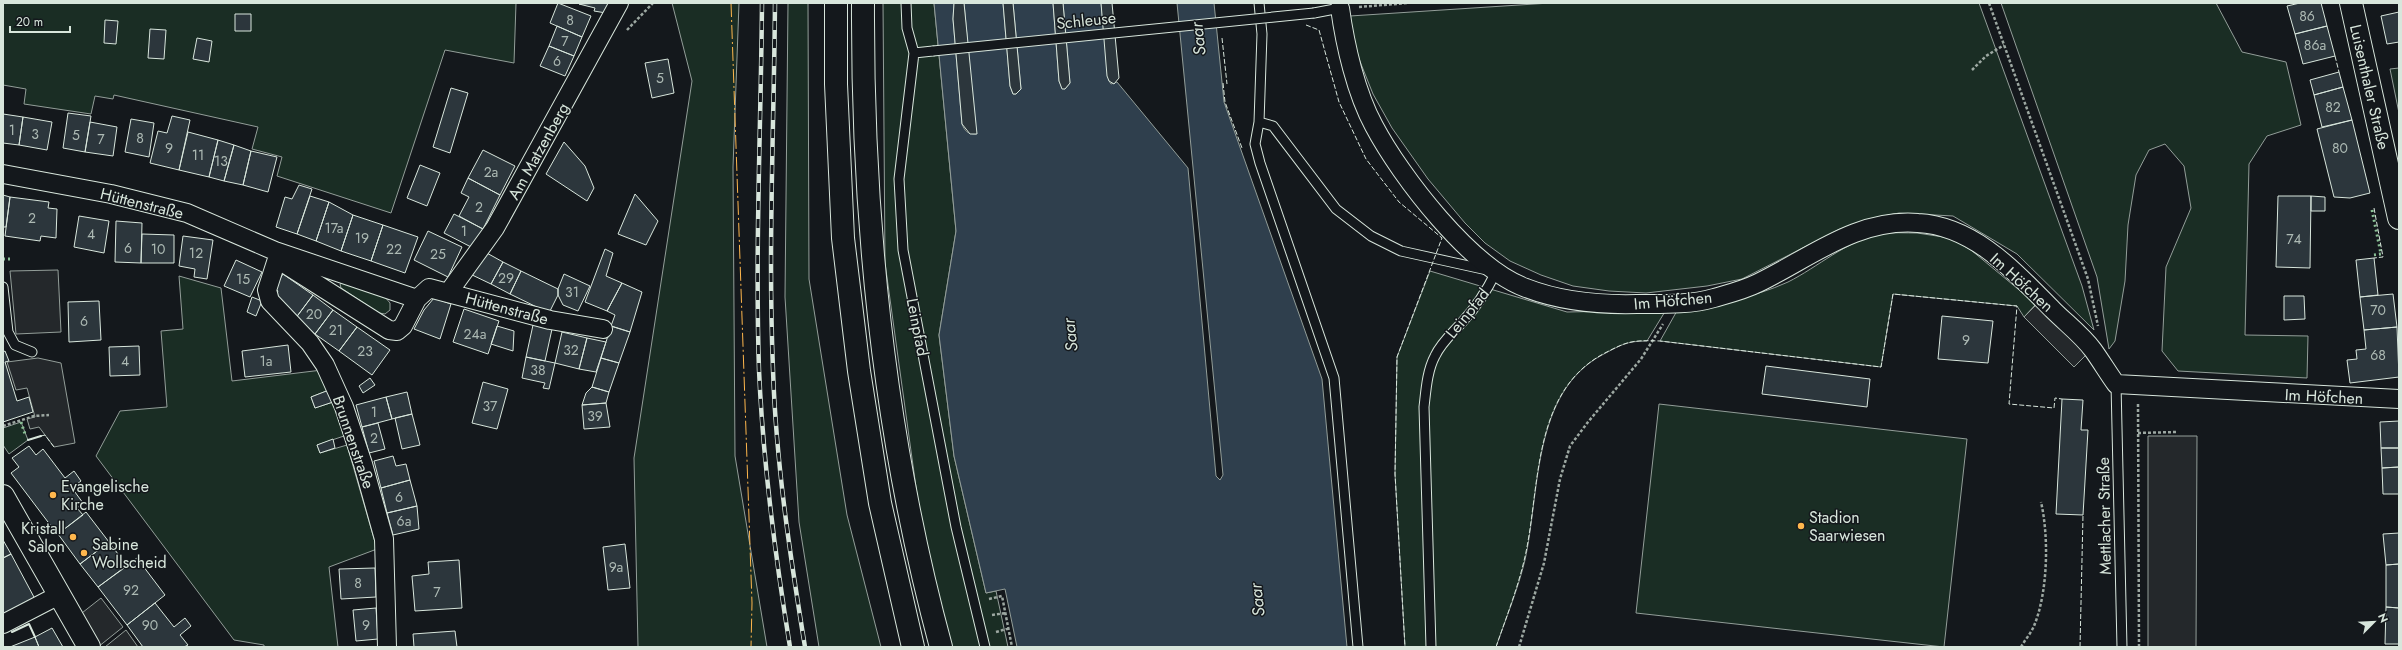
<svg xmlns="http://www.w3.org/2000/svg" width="2402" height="650" font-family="Jost,sans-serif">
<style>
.green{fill:#1a2d24;stroke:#939e99}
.parking{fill:#24282b;stroke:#939e99}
.water{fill:#2f3f4d;stroke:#939e99}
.building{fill:#2c363c;stroke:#d8e6dc}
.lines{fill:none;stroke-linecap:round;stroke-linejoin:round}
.service-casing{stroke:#d8e6dc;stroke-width:11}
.minor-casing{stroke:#d8e6dc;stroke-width:20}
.secondary-casing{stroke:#d8e6dc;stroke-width:24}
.primary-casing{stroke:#d8e6dc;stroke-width:24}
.motorway-casing{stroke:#d8e6dc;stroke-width:24}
.path{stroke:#9da8a2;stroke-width:2.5;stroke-dasharray:3 2;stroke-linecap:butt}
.service{stroke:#14181c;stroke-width:9}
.minor{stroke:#14181c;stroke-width:18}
.secondary{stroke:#14181c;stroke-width:22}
.primary{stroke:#14181c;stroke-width:22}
.motorway{stroke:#14181c;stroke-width:22}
.rail-casing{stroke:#d8e6dc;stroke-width:4.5}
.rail{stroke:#14181c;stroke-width:3;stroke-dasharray:9;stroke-linecap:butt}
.service-bridge-casing{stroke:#d8e6dc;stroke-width:11;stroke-linecap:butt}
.service-bridge{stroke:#14181c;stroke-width:9}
.hedge{stroke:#8ac095;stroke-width:3;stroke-dasharray:2 3;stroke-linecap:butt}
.fence{stroke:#d8e6dc;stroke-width:1;stroke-dasharray:5 2;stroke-linecap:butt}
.wall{stroke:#d8e6dc;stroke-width:2}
.power{stroke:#ffb74d;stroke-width:1;stroke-dasharray:14 3 2 3;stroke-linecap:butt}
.poi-dot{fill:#ffb74d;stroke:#14181c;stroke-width:1.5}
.labels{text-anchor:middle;stroke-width:3;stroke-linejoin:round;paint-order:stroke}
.number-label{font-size:14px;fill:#adbab4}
.street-label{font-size:16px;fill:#d8e6dc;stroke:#14181c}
.poi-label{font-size:16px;fill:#d8e6dc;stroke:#14181c;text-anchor:start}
.water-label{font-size:17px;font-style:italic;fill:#d8e6dc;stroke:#14181c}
</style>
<rect width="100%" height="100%" fill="#14181c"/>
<path class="green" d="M3,3H516L514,63L445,50L391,213L277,176L282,157L252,149L258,127L114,95L113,99L95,96L91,114L24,104L26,89L3,85Z
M672,3H739L733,167L735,456L767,647H638L634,458L692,81Z
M788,3H808L809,279L847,515L881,647H819L799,522L785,297Z
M883,3H934L956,231L939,335L954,456L986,593L996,591L1008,647H951L920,516L885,263Z
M1550,3H1979L2082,286L2094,330L2017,254L1953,216L1899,213L1878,217L1840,229L1742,279L1707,286L1646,293L1609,291L1573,286L1541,275L1510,261L1485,243L1465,223L1428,179L1392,128L1373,94L1353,44L1350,16Z
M2001,3H2216L2242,52L2286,62L2301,125L2267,136L2249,164L2245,335L2308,336L2307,378L2178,371L2162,351L2166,267L2191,208L2184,166L2165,144L2149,150L2136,175L2128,225L2125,281L2115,341L2109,349L2097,277Z
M2399,68V113L2390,69Z
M1917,233L1950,238L1971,250L2036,304L2024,317L2017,306L1893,294L1881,367L1660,341L1678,309C1716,304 1753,298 1788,282C1818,267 1846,241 1880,234C1892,232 1906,233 1917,233Z
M1430,271L1567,312L1666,310L1647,341C1626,341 1621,345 1602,355C1532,393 1540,492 1525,560C1518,589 1506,618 1496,647H1405L1395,474L1397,357Z
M179,276L221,288L232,381L322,370L329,390L311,397L315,408L333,402L344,436L317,445L320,453L347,445L377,549L329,567L338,647H264V645L234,640L96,456L120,411L167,407L161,331L183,329Z
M344,282L385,297L390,303V310L385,314L379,313L341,288L340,284Z
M1659,404L1967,439L1944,647L1636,613Z
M21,422L28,440L9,454L3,445V428Z"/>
<path class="parking" d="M58,270L61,332L16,334L10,271Z
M2042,299L2092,349L2074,367L2024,317Z
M38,358L61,363L75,443L54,447L39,427L30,429L27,419L35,417L27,388L16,390L7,362Z
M2148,436H2197L2196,647H2148Z
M101,598L123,627L98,647L73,620Z
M126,630L138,647H105Z"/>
<path class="water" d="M934,3H954L953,19L962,124C965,131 967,134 976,134L964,3H1003L1010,86L1013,94H1016L1021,89L1013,3H1053L1059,81L1062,88L1065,89L1070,83L1063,3H1101L1109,81L1111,84L1117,82L1188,168L1216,476L1220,480L1223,475L1177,3H1214L1224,102L1322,379L1347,647H1017L1005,589L986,593L954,456L939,335L956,231Z"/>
<path class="building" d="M558,3L591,16L582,37L550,23Z
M608,3L606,13L594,11L595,8L579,4Z
M954,3H964L977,134H970L962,124L953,19Z
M1003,3H1013L1021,89L1016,94H1013L1010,86Z
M1053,3H1063L1070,83L1065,89H1062L1059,81Z
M1101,3H1112L1119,78L1114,84L1109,81L1107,76Z
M2300,3H2321L2327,26L2295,34L2287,6Z
M2399,12V42L2387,44L2381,16Z
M235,14H251V31H235Z
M105,20L118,21L116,44L104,43Z
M557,26L582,37L574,56L549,46Z
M2327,26L2335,56L2303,64L2295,34Z
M150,29L166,30L164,59L148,58Z
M197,38L212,41L209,62L193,59Z
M549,46L574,56L565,76L540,66Z
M668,59L674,93L652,98L645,63Z
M2339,72L2343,87L2314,95L2310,80Z
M2343,87L2352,120L2322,127L2314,95Z
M451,88L468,93L450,153L433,147Z
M68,113L91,116L85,152L63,148Z
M3,114L23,117L19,145L3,143Z
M172,116L190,120L179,170L150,163L158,131L167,133Z
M23,117L52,122L47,150L19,145Z
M131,119L154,123L149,157L125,152Z
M2352,120L2370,193L2350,198L2334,197L2317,129Z
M90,122L117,127L113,156L85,152Z
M188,132L218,140L209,177L179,170Z
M218,140L234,145L224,181L209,177Z
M564,142L585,166L594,188L587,201L546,174Z
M234,145L251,151L243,185L224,181Z
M483,150L515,166L500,195L468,178Z
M251,151L277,157L268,192L243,185Z
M420,165L440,173L427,206L407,198Z
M468,178L500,195L483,229L459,216L469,197L461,193Z
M299,185L312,189L297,234L276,227L285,197L292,199Z
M635,194L658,221L646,245L618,234Z
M3,195L10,197L6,227H3Z
M310,196L329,202L316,241L297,234Z
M2278,196H2311L2310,268L2276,267Z
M2311,196L2325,197V211H2311Z
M10,197L49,202L48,208L57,209L56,238L41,236L40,241L5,236Z
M329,202L353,215L341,251L316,241Z
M454,214L483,229L473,248L444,233Z
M353,215L383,225L371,261L341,251Z
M79,216L109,221L104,253L74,247Z
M116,221L142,223L141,263L115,262Z
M383,225L418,237L405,273L371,261Z
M428,231L462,247L448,277L414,260Z
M142,234L174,235V263H141Z
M183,236L213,240L207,279L194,277L195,269L179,266Z
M605,249L613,253L606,276L622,283L607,311L585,302Z
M485,252L503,262L491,284L468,273Z
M2374,258L2378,295L2360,297L2356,260Z
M236,260L262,272L250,297L224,286Z
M503,262L521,271L510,294L491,284Z
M521,271L558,289V295L549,313L510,294Z
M283,274L313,295L295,319L275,296L278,291L274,288Z
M564,274L590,286L578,311L563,305L558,295V289Z
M622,283L642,292L630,332L611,326L615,315L607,311Z
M2393,294L2397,327L2364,330L2360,297Z
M313,295L333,310L315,334L295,319Z
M2284,296H2304L2305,319L2284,320Z
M252,297L262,301L256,316L247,312Z
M434,298L451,304L440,339L414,329L424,310Z
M99,301L101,340L69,342L68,302Z
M464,309L499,321L488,354L453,342Z
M333,310L357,327L339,351L315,334Z
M1942,316L1993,321L1988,363L1938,359Z
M533,325L552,329L545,361L526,357Z
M497,326L514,331L513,351L491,344Z
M611,326L630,332L619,363L601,358Z
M357,327L390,350L372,375L339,351Z
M2397,327L2399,377L2350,383L2347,360L2357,359L2356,350L2366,349L2364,330Z
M562,332L587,338L579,369L555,363Z
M587,338L606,342L596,372L579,369Z
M288,345L291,372L245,377L242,351Z
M139,346L140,375L110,376L109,347Z
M5,351L9,361L5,362L17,401L29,397L33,412L3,422V352Z
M526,357L555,363L549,389L543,388L545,383L522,378Z
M601,358L619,363L609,392L592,387Z
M1766,366L1870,379L1867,407L1762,394Z
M370,378L375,385L363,393L359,386Z
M483,382L508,389L497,429L472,423Z
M592,387L609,392L606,403L582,405L586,393Z
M329,390L333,402L315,408L311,397Z
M407,392L412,414L392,419L386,397Z
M386,397L392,419L362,427L356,405Z
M2062,399L2083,400L2081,430H2088L2083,515L2056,514Z
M606,403L610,427L584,429L582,405Z
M412,414L420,445L402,449L395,418Z
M2399,421V448H2381L2380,422Z
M378,423L385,449L369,453L362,427Z
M333,439L335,448L320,453L317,445Z
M29,446L36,455L43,449L65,478L74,471L81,481L72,488L83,503L77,508L83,515L63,530L60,526L54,530L11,473L19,467L12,458Z
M2381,448H2399V467L2382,468Z
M393,456L396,466L406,464L410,480L381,488L374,461Z
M2399,467V494H2383L2382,468Z
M410,480L417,506L387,513L381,488Z
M417,506L419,529L393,535L387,513Z
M86,512L109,542L80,564L58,534Z
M2399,533V564L2386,565L2383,534Z
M3,540L11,554L3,558Z
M109,542L127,566L98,587L80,564Z
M625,544L630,588L608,590L603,547Z
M11,554L35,599L3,616V558Z
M137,558L165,595L127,625L98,587Z
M459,560L462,608L415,611L412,576L429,574L428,562Z
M2399,564V608L2386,607V565Z
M375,568L376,597L341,599L339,569Z
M155,603L174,627L185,618L191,626L180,635L188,645L184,647H143L127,625Z
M2386,607L2399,608V644H2385Z
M376,608L378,639L356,641L353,610Z
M52,628L63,647H39L35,637Z
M455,631L457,647H414L413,634Z
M35,637L39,647H10Z"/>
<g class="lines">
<g class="service-casing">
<path id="service" d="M906,3L907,28L914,53L899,179L903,250L956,527L985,647
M1314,13L1340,8V6
M914,53L933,51
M1259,122L1262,34L1259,3
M3,287L8,332L15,345L32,352
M2116,384L2122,647
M1358,647L1334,378L1260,163L1255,144L1259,122L1273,126L1336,209L1371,236L1401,251L1496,272C1487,290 1478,305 1464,320C1454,332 1442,341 1435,356C1427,371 1426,390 1424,407L1431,647"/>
</g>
<g class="minor-casing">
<path id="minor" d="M1340,8C1345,45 1356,93 1374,126C1401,177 1471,268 1526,288C1562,302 1599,305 1637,304C1662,304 1690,305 1714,298C1728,294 1744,290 1758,283C1810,258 1857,218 1918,223C1975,226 2016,273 2053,310C2066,323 2082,335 2093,350C2101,361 2108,373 2116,384L2399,399
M3,174L111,194L187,213L275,251L417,299L429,288L550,320L603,329
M277,259L267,290L270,301L310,343L325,365L344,407L363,464L384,539L387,647
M277,259L389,330L397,331L403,326L417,299
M448,293L495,228L619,3
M3,624L59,595"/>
</g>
<g class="secondary-casing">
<path id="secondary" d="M3,496L89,647"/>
</g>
<g class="primary-casing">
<path id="primary" d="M2351,3L2399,218"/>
</g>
<g class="motorway-casing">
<path id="motorway" d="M836,3V84L843,238L859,371L880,503L913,647
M863,3C862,220 884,437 941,647"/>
</g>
<path class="path" d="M1989,3L2088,279L2098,326
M1359,7L1408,3
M627,30L653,3
M1972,70L1986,56L2004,45
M2138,404L2139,647
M3,426L34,416L49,415
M2138,433L2176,432
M989,599L1002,596L1012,647
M992,615L1006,613
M996,632L1010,628
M1519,647L1544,563L1560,479L1570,446L1588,422L1641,359L1663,324
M2021,647C2025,640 2031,633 2034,626C2048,592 2049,537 2041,502"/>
<use href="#service" class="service"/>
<use href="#minor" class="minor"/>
<use href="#secondary" class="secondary"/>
<use href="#primary" class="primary"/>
<use href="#motorway" class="motorway"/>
<g class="rail-casing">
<path id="rail" d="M762,3C761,125 755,248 759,370C763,463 775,555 790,647
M775,3C774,125 768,248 773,370C776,463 790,555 805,647"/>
</g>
<use href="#rail" class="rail"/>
<g class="service-bridge-casing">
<path id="service-bridge" d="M933,51L1314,13"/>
</g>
<use href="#service-bridge" class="service-bridge"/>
<path class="hedge" d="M2372,210L2381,254L2373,255
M3,259H11
M21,422L25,434"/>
<path class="fence" d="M1306,25L1319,30L1339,102L1366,159L1399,202L1442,238L1397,357L1395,474L1405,647
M1222,38L1227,84
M2335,56L2339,72
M1223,83L1225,102L1242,148
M2374,208L2383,257L2374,258
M41,436L45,435L54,447
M1496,647C1506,618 1517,590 1524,561C1541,491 1530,394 1603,354C1628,341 1631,340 1660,341L1881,367L1893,294L2017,306L2009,404L2054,408L2055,398L2062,399
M2080,647L2083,515"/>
<path class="wall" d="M28,440L41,436
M12,632L29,624L35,637"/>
<path class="power" d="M731,3L752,603L751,647"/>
</g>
<g class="poi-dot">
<circle cx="53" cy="495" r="4"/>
<circle cx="1801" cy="526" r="4"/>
<circle cx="73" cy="537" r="4"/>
<circle cx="84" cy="553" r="4"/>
</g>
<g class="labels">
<g class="number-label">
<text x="2307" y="21">86</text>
<text x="570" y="25">8</text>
<text x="565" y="46">7</text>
<text x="2315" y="50">86a</text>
<text x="557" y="66">6</text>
<text x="660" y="83">5</text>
<text x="2333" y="112">82</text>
<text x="12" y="135">1</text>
<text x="35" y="139">3</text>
<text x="76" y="140">5</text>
<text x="140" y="143">8</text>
<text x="101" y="144">7</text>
<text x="169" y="153">9</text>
<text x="2340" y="153">80</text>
<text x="198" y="160">11</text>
<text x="221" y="166">13</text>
<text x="491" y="177">2a</text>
<text x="479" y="212">2</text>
<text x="32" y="223">2</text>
<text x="334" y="233">17a</text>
<text x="464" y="236">1</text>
<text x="91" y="239">4</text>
<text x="362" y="243">19</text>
<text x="2294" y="244">74</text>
<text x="128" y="253">6</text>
<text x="158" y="254">10</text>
<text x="394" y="254">22</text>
<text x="196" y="258">12</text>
<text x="438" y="259">25</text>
<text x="506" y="283">29</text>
<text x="243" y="284">15</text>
<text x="572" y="297">31</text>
<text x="2378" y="315">70</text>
<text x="314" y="319">20</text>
<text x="84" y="326">6</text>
<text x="336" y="335">21</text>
<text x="475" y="339">24a</text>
<text x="1966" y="345">9</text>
<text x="571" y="355">32</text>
<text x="365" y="356">23</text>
<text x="2378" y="360">68</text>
<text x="125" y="366">4</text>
<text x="266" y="366">1a</text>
<text x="538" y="375">38</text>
<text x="490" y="411">37</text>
<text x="374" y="417">1</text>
<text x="595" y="421">39</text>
<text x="374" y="443">2</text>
<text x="399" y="502">6</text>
<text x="404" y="526">6a</text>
<text x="616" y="572">9a</text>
<text x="358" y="588">8</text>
<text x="131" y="595">92</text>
<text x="437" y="597">7</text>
<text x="150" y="630">90</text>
<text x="366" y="630">9</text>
</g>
<g class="street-label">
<text transform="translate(1086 20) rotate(-6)" y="6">Schleuse</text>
<text transform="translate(2370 87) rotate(77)" y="6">Luisenthaler Straße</text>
<text transform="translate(538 151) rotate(-61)" y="6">Am Matzenberg</text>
<text transform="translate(142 203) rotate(14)" y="6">Hüttenstraße</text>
<text transform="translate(2022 282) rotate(42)" y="6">Im Höfchen</text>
<text transform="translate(1673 300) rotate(-5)" y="6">Im Höfchen</text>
<text transform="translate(507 308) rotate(15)" y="6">Hüttenstraße</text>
<text transform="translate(1467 313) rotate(-51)" y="6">Leinpfad</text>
<text transform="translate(918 327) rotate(79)" y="6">Leinpfad</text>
<text transform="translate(2324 396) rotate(3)" y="6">Im Höfchen</text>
<text transform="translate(354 442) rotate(71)" y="6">Brunnenstraße</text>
<text transform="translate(2104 516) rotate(-91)" y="6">Mettlacher Straße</text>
</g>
<g class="poi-label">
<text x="61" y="492">Evangelische<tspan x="61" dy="18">Kirche</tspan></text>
<text x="1809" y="523">Stadion<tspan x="1809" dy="18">Saarwiesen</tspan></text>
<text x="65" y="534" text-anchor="end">Kristall<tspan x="65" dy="18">Salon</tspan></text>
<text x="92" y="550">Sabine<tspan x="92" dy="18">Wollscheid</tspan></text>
</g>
<g class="water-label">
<text transform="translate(1198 39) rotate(-96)" y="6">Saar</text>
<text transform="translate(1070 335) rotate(-96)" y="6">Saar</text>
<text transform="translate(1257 600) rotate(-96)" y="6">Saar</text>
</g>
</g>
<rect width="2402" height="650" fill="none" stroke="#d8e6dc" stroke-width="8"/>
<g transform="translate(2374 622) rotate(66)" stroke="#14181c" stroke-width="3" paint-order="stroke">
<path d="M0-3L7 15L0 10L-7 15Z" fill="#d8e6dc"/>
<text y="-6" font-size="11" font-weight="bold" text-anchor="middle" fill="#d8e6dc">N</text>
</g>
<path d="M10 26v6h60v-6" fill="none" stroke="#d8e6dc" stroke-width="2"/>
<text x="16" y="26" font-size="12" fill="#d8e6dc" stroke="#14181c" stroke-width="3" paint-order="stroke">20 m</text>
</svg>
